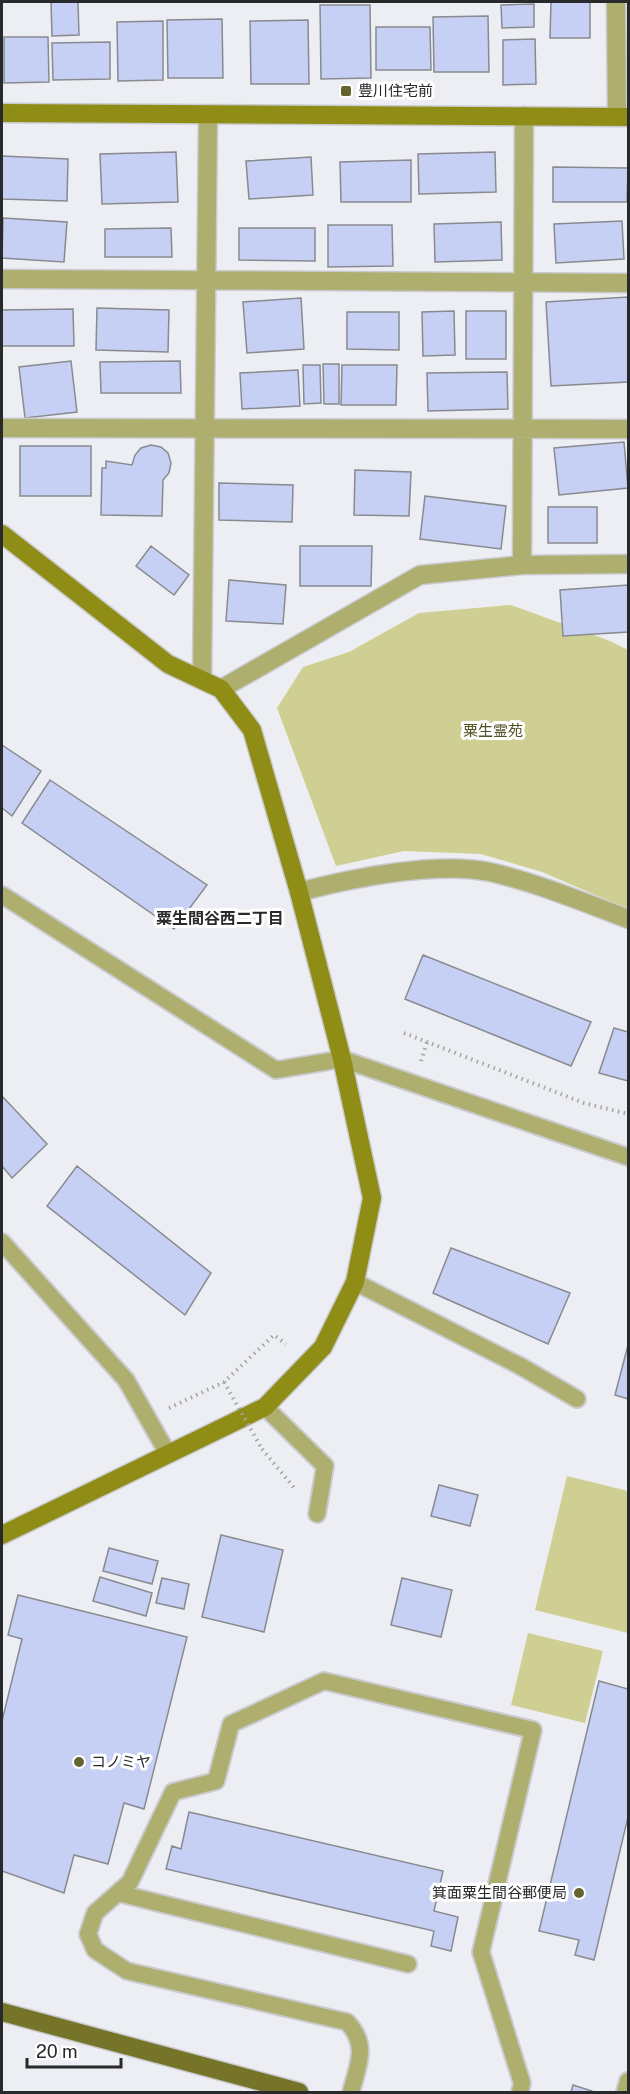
<svg xmlns="http://www.w3.org/2000/svg" width="630" height="2094" font-family="'Public Sans','Noto Sans JP',sans-serif">
<style>
.green{fill:#cfcf93}
.building{fill:#c6d0f4;stroke:#898a8f;stroke-width:1.5}
.lines{fill:none;stroke-linecap:round;stroke-linejoin:round}
.lane-casing{stroke:#c9cbcf;stroke-width:20}
.street-casing{stroke:#c9cbcf;stroke-width:21}
.secondary-casing{stroke:#c9cbcf;stroke-width:21}
.primary-casing{stroke:#c9cbcf;stroke-width:21}
.path{stroke:#a3a4a8;stroke-width:4;stroke-dasharray:1.5 4.5;stroke-linecap:butt}
.lane{stroke:#aeae6e;stroke-width:16}
.street{stroke:#aeae6e;stroke-width:18}
.secondary{stroke:#908d17;stroke-width:18}
.primary{stroke:#767429;stroke-width:18}
.path-bridge{stroke:#a3a4a8;stroke-width:4;stroke-dasharray:1.5 4.5;stroke-linecap:butt}
.poi-dot{fill:#656431;stroke:#fff;stroke-width:2}
.labels{text-anchor:middle;stroke-width:6;stroke-linejoin:round;paint-order:stroke}
.poi-label{font-size:15px;fill:#28292b;stroke:#fff;text-anchor:start}
.park-label{font-size:15px;fill:#535327;stroke:#fff}
.neighbourhood-label{font-size:16px;font-weight:bold;fill:#28292b;stroke:#fff}
</style>
<rect width="100%" height="100%" fill="#eceef3"/>
<path class="green" d="M511,605L610,641L628,650V909L542,872L481,854L404,851L336,866L277,708L303,667L349,652L419,613Z
M567,1476L628,1491V1633L535,1610Z
M528,1633L603,1651L585,1723L511,1705Z"/>
<path class="building" d="M51,2H78L79,35L52,36Z
M551,2H590V38H550Z
M534,4V27L502,28L501,5Z
M320,5H370L371,78L321,79Z
M488,16L489,72H434L433,17Z
M222,19L223,78H168L167,20Z
M308,20L309,84H251L250,21Z
M163,21V80L118,81L117,22Z
M376,27H430L431,70H376Z
M4,37H48L49,82L4,83Z
M535,39L536,84L503,85V40Z
M110,42V79L53,80L52,43Z
M176,152L178,202L102,204L100,154Z
M495,152L496,192L419,194L418,154Z
M2,156L68,159L67,201L2,199Z
M311,157L313,195L249,199L246,161Z
M411,160V202H341L340,162Z
M553,167L628,168L627,202H553Z
M3,218L67,222L64,262L2,258Z
M622,221L624,259L556,263L554,224Z
M501,222L502,260L435,262L434,224Z
M328,225H392L393,266L328,267Z
M171,228L172,257H105V229Z
M239,228H315V261L239,260Z
M628,297V382L551,386L546,302Z
M301,298L304,349L247,353L243,302Z
M97,308L169,310L168,352L96,350Z
M73,309L74,346H2V310Z
M454,311L455,355L423,356L422,312Z
M466,311H506V359H466Z
M347,312H399V350L347,349Z
M71,361L77,412L25,418L19,367Z
M180,361L181,393H101L100,362Z
M323,364H339V404H324Z
M303,365H320L321,403L304,404Z
M342,365H397L396,405H341Z
M298,370L300,406L242,409L240,373Z
M507,372L508,409L428,411L427,373Z
M624,442L628,488L559,495L554,448Z
M151,445L161,447L168,453L171,463L169,473L163,480L162,516L101,515L102,468H106V461L132,465L135,455L141,448Z
M20,446H91V496H20Z
M355,470L411,472L409,516L354,515Z
M219,483L293,485L292,522L219,520Z
M425,496L506,506L501,549L420,539Z
M548,507H597V543H548Z
M151,546L189,575L174,595L136,566Z
M300,546H372L371,586H300Z
M229,580L286,585L283,624L226,621Z
M628,585V632L563,636L560,590Z
M2,745L41,771L12,816L2,808Z
M50,780L207,885L174,929L22,823Z
M423,955L591,1022L571,1066L405,999Z
M614,1028L628,1032V1081L599,1073Z
M2,1096L47,1144L12,1178L2,1166Z
M77,1166L211,1273L185,1315L47,1206Z
M451,1248L570,1293L548,1344L433,1293Z
M628,1345V1399L615,1395Z
M439,1485L478,1495L470,1526L431,1516Z
M221,1535L283,1550L264,1632L202,1617Z
M109,1548L158,1561L152,1584L103,1571Z
M100,1577L152,1593L146,1616L93,1601Z
M162,1578L189,1584L184,1609L156,1603Z
M402,1578L452,1590L441,1637L391,1625Z
M18,1595L187,1637L144,1809L124,1803L108,1864L74,1855L64,1893L2,1871V1721L22,1639L8,1635Z
M599,1681L628,1689V1817L594,1960L575,1955L579,1940L539,1931Z
M189,1812L443,1871L434,1911L458,1917L451,1951L431,1946L434,1931L166,1869L172,1846L181,1849Z
M573,2085L592,2091V2092H571Z"/>
<g class="lines">
<g class="lane-casing">
<path id="lane" d="M2,895L276,1070L342,1059L628,1157
M2,1242L126,1380L168,1454
M355,1282L522,1367L577,1399
M265,1407L325,1466L317,1514
M118,1893L408,1964
M351,2092C358,2065 369,2045 347,2022L127,1971L95,1950L88,1934L95,1913L130,1882L173,1792L216,1781L231,1724L324,1681L533,1730L481,1952L522,2083L520,2092
M625,2092L628,2081"/>
</g>
<g class="street-casing">
<path id="street" d="M616,2L617,117
M2,279L628,283
M2,428L628,429
M522,565L524,116
M202,680L208,115
M221,689L420,575L522,565L628,564
M299,892C352,878 436,861 490,872C538,883 583,902 628,919"/>
</g>
<g class="secondary-casing">
<path id="secondary" d="M2,113L628,117
M2,534L168,664L221,689L252,730L299,892L342,1059L372,1198L355,1282L323,1347L265,1407L2,1535"/>
</g>
<g class="primary-casing">
<path id="primary" d="M2,2012L299,2092"/>
</g>
<path class="path" d="M404,1033L584,1103L628,1114
M421,1061L427,1042
M169,1408L224,1382L274,1335L286,1344
M262,1449L296,1490"/>
<use href="#lane" class="lane"/>
<use href="#street" class="street"/>
<use href="#secondary" class="secondary"/>
<use href="#primary" class="primary"/>
<path class="path-bridge" d="M224,1382L262,1449"/>
</g>
<g class="poi-dot">
<rect x="340" y="85" width="12" height="12" rx="3"/>
<circle cx="79" cy="1762" r="6"/>
<circle cx="579" cy="1893" r="6"/>
</g>
<g class="labels">
<g class="poi-label">
<text x="358" y="96">豊川住宅前</text>
<text x="91" y="1767">コノミヤ</text>
<text x="567" y="1898" text-anchor="end">箕面粟生間谷郵便局</text>
</g>
<g class="park-label">
<text x="493" y="736">粟生霊苑</text>
</g>
<g class="neighbourhood-label">
<text x="220" y="924">粟生間谷西二丁目</text>
</g>
</g>
<rect width="630" height="2094" fill="none" stroke="#28292b" stroke-width="6"/>
<path d="M27 2058v9h94v-9" fill="none" stroke="#28292b" stroke-width="3"/>
<text x="36" y="2058" font-size="18" fill="#28292b" stroke="#ffffff" stroke-width="4.5" paint-order="stroke">20 m</text>
</svg>
